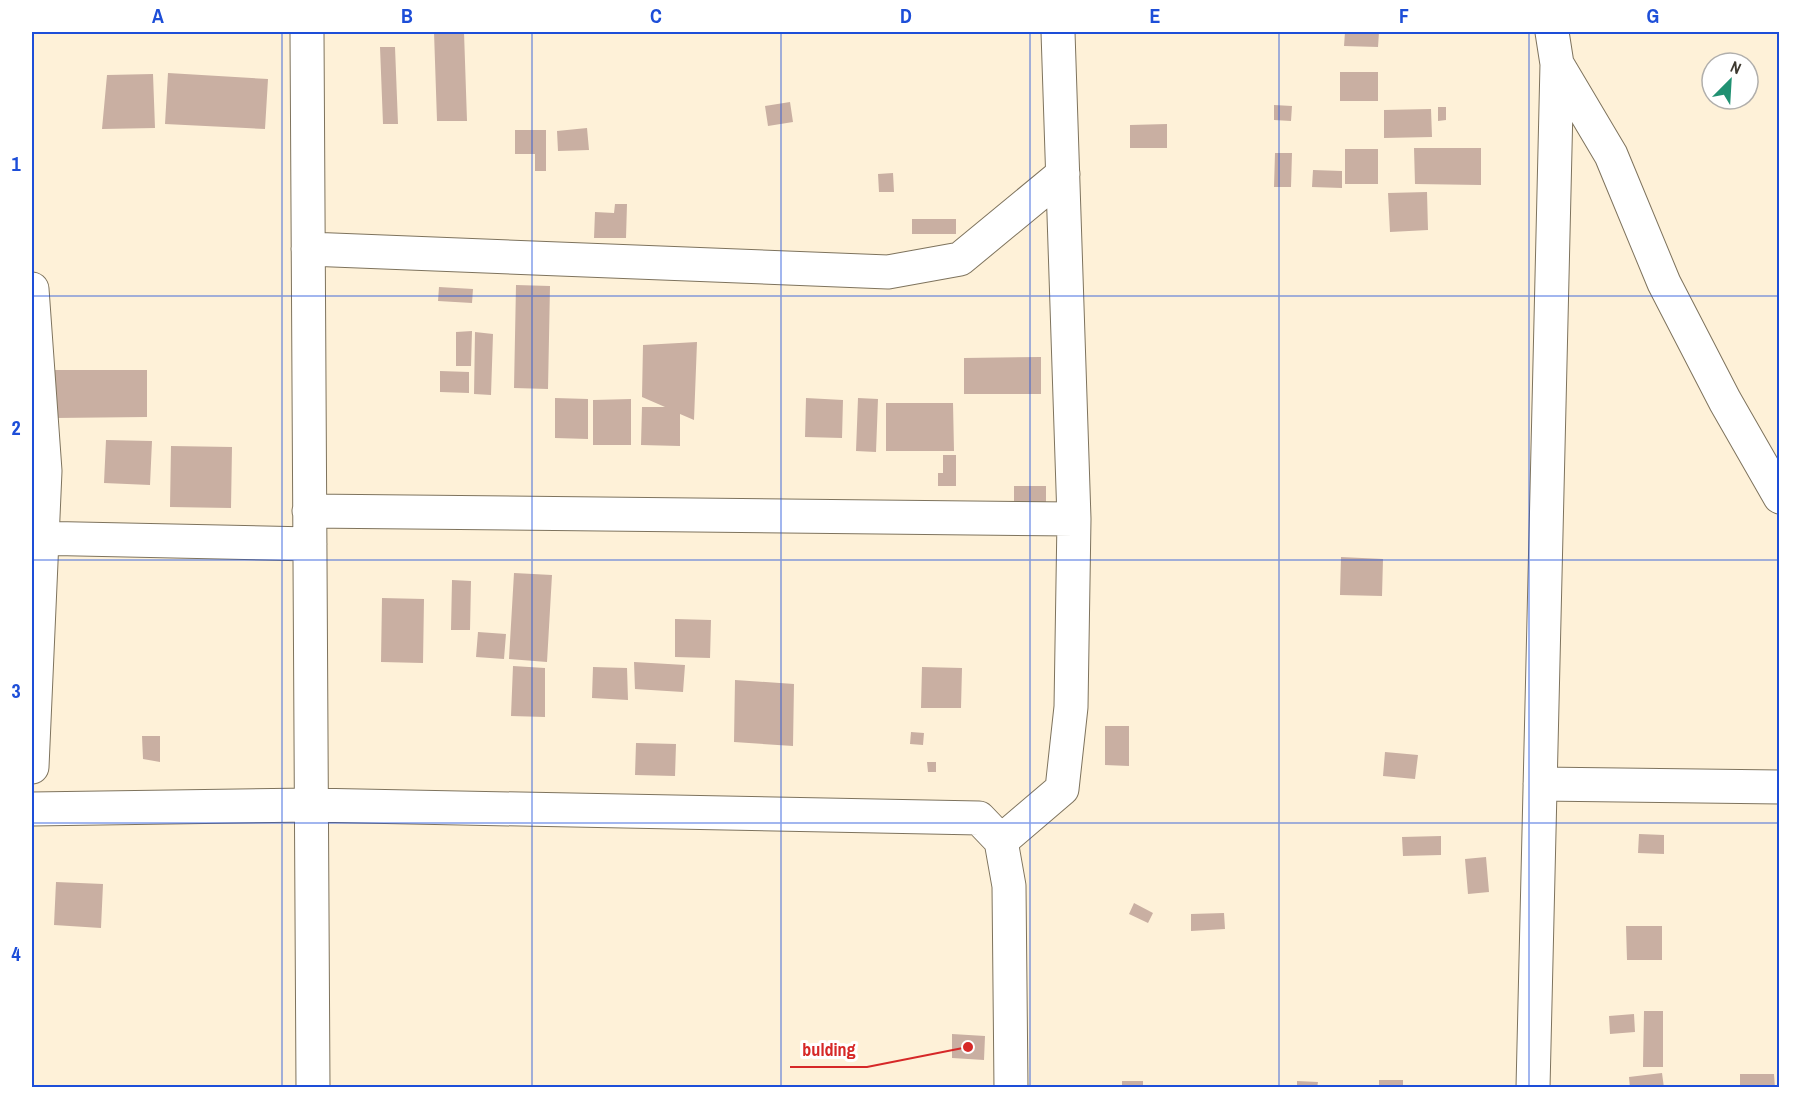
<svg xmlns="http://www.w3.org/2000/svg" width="1811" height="1119" font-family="'Archivo Narrow',sans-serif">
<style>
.building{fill:#c9afa2}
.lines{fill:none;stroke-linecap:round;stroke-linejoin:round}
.minor-casing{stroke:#7e735d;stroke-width:35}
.minor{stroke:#fff;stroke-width:33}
.grid{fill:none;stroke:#1d4ed8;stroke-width:1.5;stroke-opacity:0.55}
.leader{fill:none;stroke:#d62828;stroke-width:2}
.callout-dot{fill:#d62828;stroke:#fff;stroke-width:2}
.callout-label{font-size:18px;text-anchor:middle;font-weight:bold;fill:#d62828;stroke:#fff;stroke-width:6;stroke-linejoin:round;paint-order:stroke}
.neatline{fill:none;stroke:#1d4ed8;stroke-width:2}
.grid-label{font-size:20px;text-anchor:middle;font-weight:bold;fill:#1d4ed8}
</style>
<rect width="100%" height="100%" fill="#fef1d8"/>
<path class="building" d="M434,32H464L467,121H437Z
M1345,32H1379L1378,47L1344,46Z
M380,47H395L398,124H383Z
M1340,72H1378V101H1340Z
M168,73L268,79L265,129L165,124Z
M153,74L155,128L102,129L107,75Z
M790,102L793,122L768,126L765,106Z
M1274,105L1292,106L1291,121L1274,120Z
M1438,107H1446V120L1438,121Z
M1431,109L1432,137L1384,138V110Z
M1167,124V148H1130V125Z
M587,128L589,150L558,151L557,131Z
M515,130H546V171H535V154H515Z
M1414,148H1481V185L1415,184Z
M1345,149H1378V184H1345Z
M1275,153H1292L1291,187H1274Z
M1313,170L1342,171V188L1312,187Z
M893,173L894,192H879L878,174Z
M1427,192L1428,230L1390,232L1388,193Z
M615,204H627L626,238H594L595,212L614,213Z
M912,219H956V234H912Z
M516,285L550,286L548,389L514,388Z
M439,287L473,289L472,303L438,301Z
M472,331L471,366H456V332Z
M475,332L493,334L491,395L474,394Z
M697,342L694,420L680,414V446L641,445L642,407H665L642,397L643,345Z
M1041,357V394H964V358Z
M53,370H147V417L54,418Z
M440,371L469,372V393L440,392Z
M555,398L588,399V439L555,438Z
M806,398L843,400L842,438L805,437Z
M858,398L878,399L876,452L856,451Z
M631,399V445H593V400Z
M886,403H953L954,451H886Z
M106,440L152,441L150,485L104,483Z
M171,446L232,447L231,508L170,507Z
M943,455H956V486H938V473H943Z
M1014,486H1046V506H1014Z
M1341,557L1383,559L1382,596L1340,595Z
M514,573L552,575L547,662L509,659Z
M452,580L471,581L470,630H451Z
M382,598L424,599L423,663L381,662Z
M675,619L711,620L710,658L675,657Z
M478,632L506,634L504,659L476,657Z
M634,662L685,665L683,692L635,689Z
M513,666L545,668V717L511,716Z
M593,667L627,668L628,700L592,698Z
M922,667L962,668L961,708H921Z
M735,680L794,684L793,746L734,742Z
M1105,726H1129V766L1105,765Z
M911,732L924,733L923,745L910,744Z
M142,736H160V762L143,759Z
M636,743L676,744L675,776L635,775Z
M1385,752L1418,755L1415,779L1383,776Z
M927,762H936V772H928Z
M1639,834L1664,835V854L1638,853Z
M1441,836V855L1403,856L1402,837Z
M1486,857L1489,892L1468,894L1465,859Z
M56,882L103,884L101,928L54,925Z
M1134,903L1153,913L1148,923L1129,914Z
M1224,913L1225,929L1191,931V914Z
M1626,926H1662V960H1627Z
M1644,1011H1663V1067H1643Z
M1634,1014L1635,1032L1610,1034L1609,1016Z
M952,1034L985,1036L984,1060L952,1058Z
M1662,1073L1664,1088H1630L1629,1077Z
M1740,1074H1774L1775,1088H1740Z
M1379,1080H1403V1088H1379Z
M1122,1081H1143V1088H1122Z
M1297,1081L1318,1082L1317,1088H1297Z"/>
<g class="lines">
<g class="minor-casing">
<path id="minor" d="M307,32L313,1088
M1557,64L1611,155L1664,283L1725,401L1780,497
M308,249L888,272L960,259L1063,174
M32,289L45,471L32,767
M309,511L1074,519
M32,538L310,544
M1540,784L1780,787
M32,809L310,805L979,818L1001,841L1009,886L1011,1088
M1001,841L1062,789L1071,707L1074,519L1058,32
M1533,1088L1557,64L1552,32"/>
</g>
<use href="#minor" class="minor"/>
</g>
<path class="grid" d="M282,32V1088M532,32V1088M781,32V1088M1030,32V1088M1279,32V1088M1529,32V1088M32,296H1780M32,560H1780M32,823H1780"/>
<path class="leader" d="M968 1047L867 1067H790"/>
<circle class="callout-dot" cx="968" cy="1047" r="6"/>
<g class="callout-label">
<text x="829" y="1056">bulding</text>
</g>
<rect width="1811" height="1119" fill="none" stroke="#ffffff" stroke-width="66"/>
<g transform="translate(1730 81) rotate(24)"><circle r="28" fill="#ffffff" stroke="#b1afac" stroke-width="1.5"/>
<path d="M0-4.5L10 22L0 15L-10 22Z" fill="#209172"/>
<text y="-9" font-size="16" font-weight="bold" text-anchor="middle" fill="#3d382f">N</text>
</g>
<rect x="33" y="33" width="1745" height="1053" class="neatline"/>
<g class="grid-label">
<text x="158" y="23">A</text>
<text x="407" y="23">B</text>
<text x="656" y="23">C</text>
<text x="906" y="23">D</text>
<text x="1155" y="23">E</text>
<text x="1404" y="23">F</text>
<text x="1653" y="23">G</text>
<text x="16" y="171">1</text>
<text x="16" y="435">2</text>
<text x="16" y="698">3</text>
<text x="16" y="961">4</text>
</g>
</svg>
